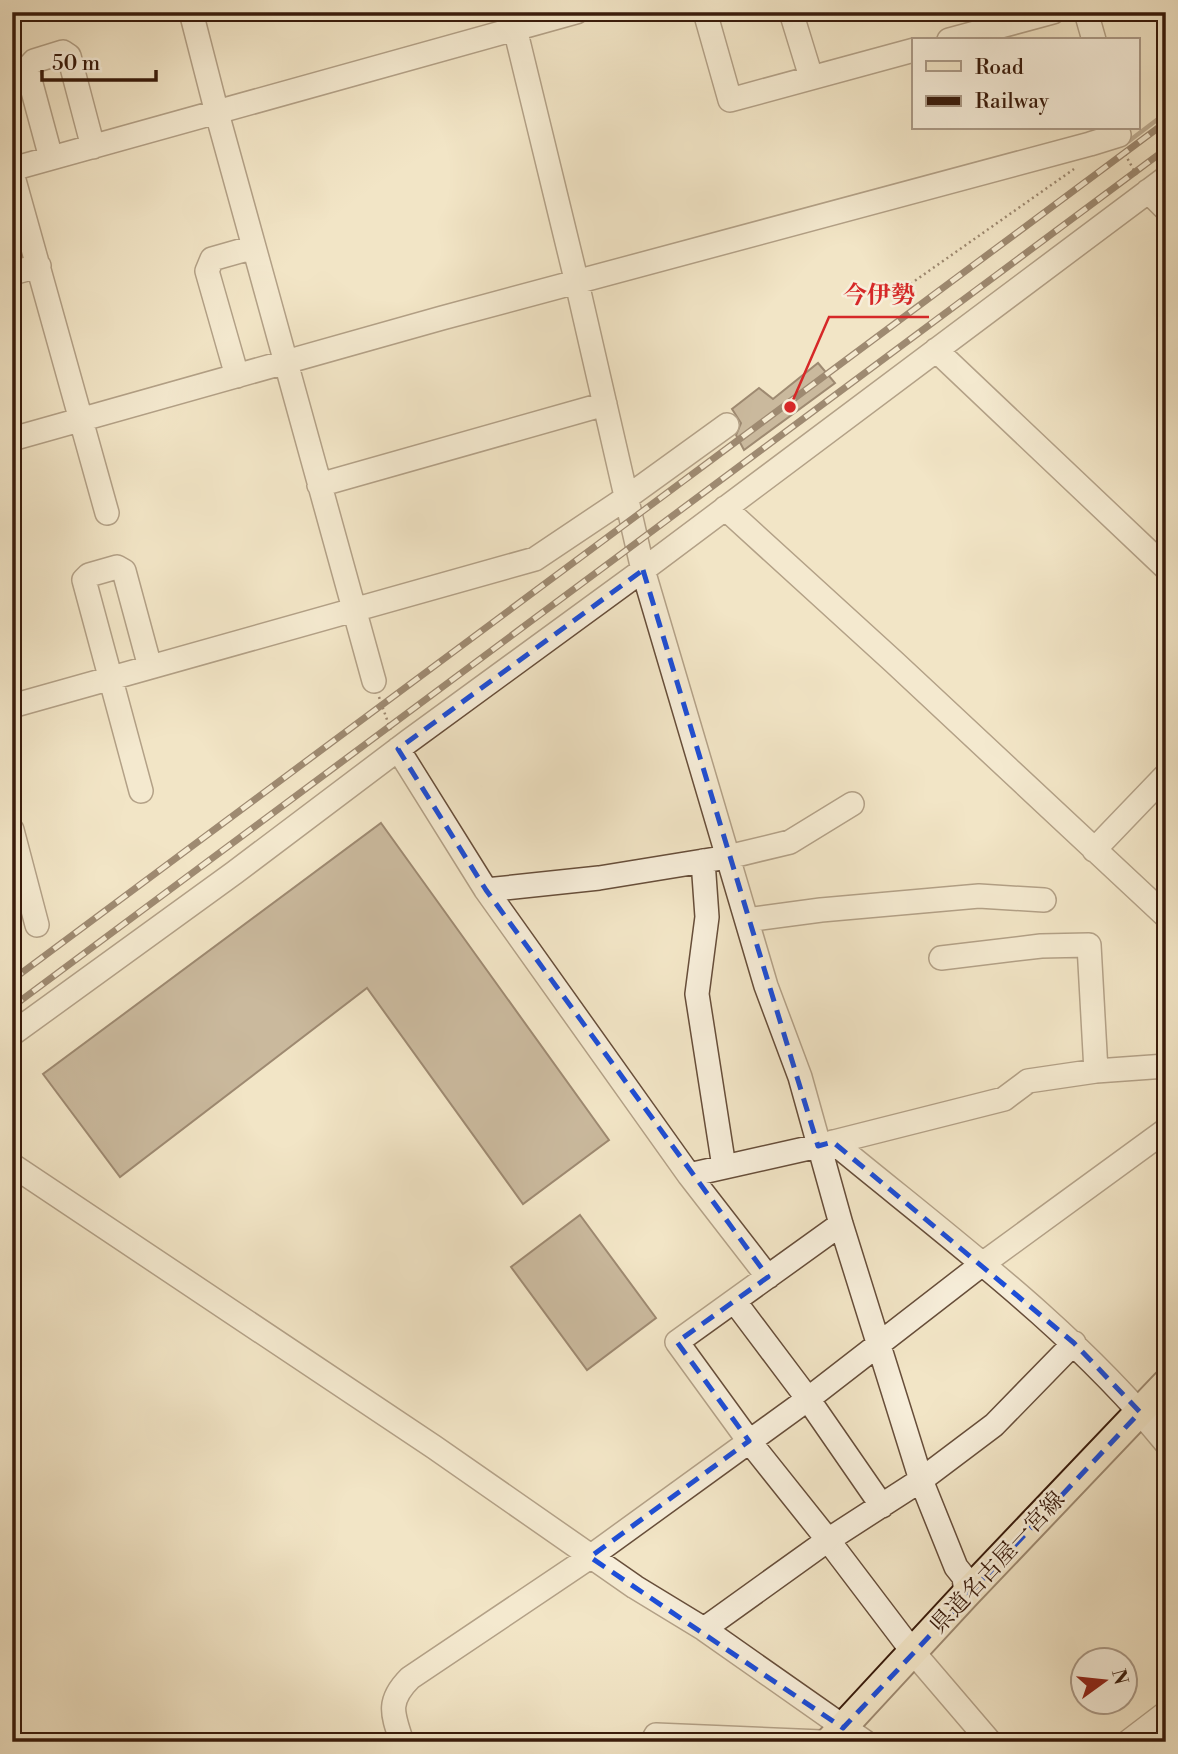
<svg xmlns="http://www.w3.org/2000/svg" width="1178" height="1754" font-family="'Libre Bodoni','Noto Serif JP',serif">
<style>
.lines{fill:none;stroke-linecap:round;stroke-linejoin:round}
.stream{stroke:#826b55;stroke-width:4.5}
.building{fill:#99846c;stroke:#391b0b;stroke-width:2}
.minor-casing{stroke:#674e3a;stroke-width:26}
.major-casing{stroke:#391b0b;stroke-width:32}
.path{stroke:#391b0b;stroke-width:2.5;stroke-dasharray:2 3.5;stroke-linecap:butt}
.minor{stroke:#f7eeda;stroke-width:23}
.major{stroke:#f2e5c6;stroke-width:28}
.rail-casing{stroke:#391b0b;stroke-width:7}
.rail{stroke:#f7eeda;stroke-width:4.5;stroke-dasharray:13;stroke-linecap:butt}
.marked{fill:none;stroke:#1d4ed8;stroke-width:5;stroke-dasharray:14 9;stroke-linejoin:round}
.labels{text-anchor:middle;stroke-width:5;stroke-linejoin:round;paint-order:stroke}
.street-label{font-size:23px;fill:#391b0b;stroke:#f7eeda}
.leader{fill:none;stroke:#d62828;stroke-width:2.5}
.callout-dot{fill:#d62828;stroke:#f7eeda;stroke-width:2.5}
.callout-label{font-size:24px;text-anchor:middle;font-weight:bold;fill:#d62828;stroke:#f7eeda;stroke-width:5;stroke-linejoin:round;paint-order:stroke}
</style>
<rect width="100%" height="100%" fill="#f2e5c6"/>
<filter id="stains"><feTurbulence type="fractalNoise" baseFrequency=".00286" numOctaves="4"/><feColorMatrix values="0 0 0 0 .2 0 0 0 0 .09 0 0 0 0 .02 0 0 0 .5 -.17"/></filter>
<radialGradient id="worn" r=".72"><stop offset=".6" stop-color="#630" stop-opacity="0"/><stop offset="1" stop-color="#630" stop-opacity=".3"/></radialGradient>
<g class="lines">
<path class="stream" d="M1129,141L1166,113"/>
</g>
<path class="building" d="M818,363L835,383L744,450L736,435L741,423L732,409L759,388L773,399Z
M381,823L609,1140L523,1204L367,988L120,1177L43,1074Z
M580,1215L656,1318L587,1370L511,1267Z"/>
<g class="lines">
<g class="minor-casing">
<path id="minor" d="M191,12L217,113L374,681
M511,12L577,283L643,570L766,986L800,1077L841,1224L921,1480L956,1567L964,1577L966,1594
M705,12L730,100L914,50
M791,12L811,77
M1086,12L1094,40
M949,40L1053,12
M51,158L27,69L34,61L63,52L69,56L93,147
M12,169L576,12
M12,173L107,513
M1148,191L1166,209
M12,273L39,266
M936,350L1166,568
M237,376L207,271L212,259L254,247
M12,439L442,318L1090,144L1119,135L1117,128
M319,485L605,404
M725,508L894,662L1166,916
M12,706L535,559L626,498L727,425
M398,749L486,890L689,1175L768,1277
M141,791L84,580L89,575L117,567L124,571L150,667
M12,830L37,925
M1094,850L1166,775
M703,861L707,917L697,994L724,1167
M486,890L599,878L728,857L790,842L852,804
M747,920L821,910L979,896L1044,900
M941,958L1041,946L1089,945L1096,1071
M12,1034L234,873L409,741L643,570L1166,178
M833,1142C948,1237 1071,1327 1166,1443
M12,1165L434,1447L635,1587L704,1629L865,1742
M689,1175L818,1146L1004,1099L1028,1081L1096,1071L1166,1066
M841,1224L677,1342L749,1441L828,1540L913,1652L990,1742
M735,1302L808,1399L882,1506
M704,1629L828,1540L921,1480L994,1425L1074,1343
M402,1742C392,1713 387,1701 410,1678L590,1557L808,1399L981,1265L1166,1130
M652,1742L656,1735L822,1742
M1128,1742L1166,1713"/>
</g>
<g class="major-casing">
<path id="major" d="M829,1742L966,1594L1166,1384"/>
</g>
<path class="path" d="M1125,154L1137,176
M906,287L1074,169
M379,697L391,731"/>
<use href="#minor" class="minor"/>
<use href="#major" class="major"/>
<g class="rail-casing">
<path id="rail" d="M12,980L1166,122
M12,1007L1166,149"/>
</g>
<use href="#rail" class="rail"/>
</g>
<path d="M0 0H1178V1754H0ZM643,570L818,1146L833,1142L1074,1343L1140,1412L843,1728L590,1557L749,1441L677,1342L768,1277L486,890L398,749Z" fill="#f2e5c6" fill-opacity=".55" fill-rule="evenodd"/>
<path class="marked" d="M643,570L818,1146L833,1142L1074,1343L1140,1412L843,1728L590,1557L749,1441L677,1342L768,1277L486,890L398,749Z"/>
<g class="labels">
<g class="street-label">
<text transform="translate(997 1562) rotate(-47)" y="8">県道名古屋一宮線</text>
</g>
</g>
<path class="leader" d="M790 407L829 317H929"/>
<circle class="callout-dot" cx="790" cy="407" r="7"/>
<g class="callout-label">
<text x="879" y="303">今伊勢</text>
</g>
<rect width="1178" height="1754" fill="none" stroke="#f2e5c6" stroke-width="42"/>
<rect x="14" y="14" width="1150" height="1726" fill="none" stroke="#391b0b" stroke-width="3.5"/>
<rect x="21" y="21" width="1136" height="1712" fill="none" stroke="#391b0b" stroke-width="2"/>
<rect x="912" y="38" width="228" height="91" fill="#f7eeda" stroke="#ab9a87" stroke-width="2"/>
<rect x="926" y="61" width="35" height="10" fill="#f2e5c6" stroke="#ab9a87" stroke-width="2"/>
<text x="975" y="74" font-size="21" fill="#391b0b">Road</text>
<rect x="926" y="96" width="35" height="10" fill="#391b0b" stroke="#ab9a87" stroke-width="2"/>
<text x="975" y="108" font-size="21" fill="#391b0b">Railway</text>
<g transform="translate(1104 1681) rotate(75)"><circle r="33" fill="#f7eeda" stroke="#ab9a87" stroke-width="2"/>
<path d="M0-5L12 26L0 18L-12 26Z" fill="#8f2418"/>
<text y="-10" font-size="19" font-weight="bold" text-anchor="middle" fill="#391b0b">N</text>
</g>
<path d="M42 70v10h114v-10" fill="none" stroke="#391b0b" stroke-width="3.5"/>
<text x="52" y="70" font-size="21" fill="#391b0b" stroke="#f7eeda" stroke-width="5" paint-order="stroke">50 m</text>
<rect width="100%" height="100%" filter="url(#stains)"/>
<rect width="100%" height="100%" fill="url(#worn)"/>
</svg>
